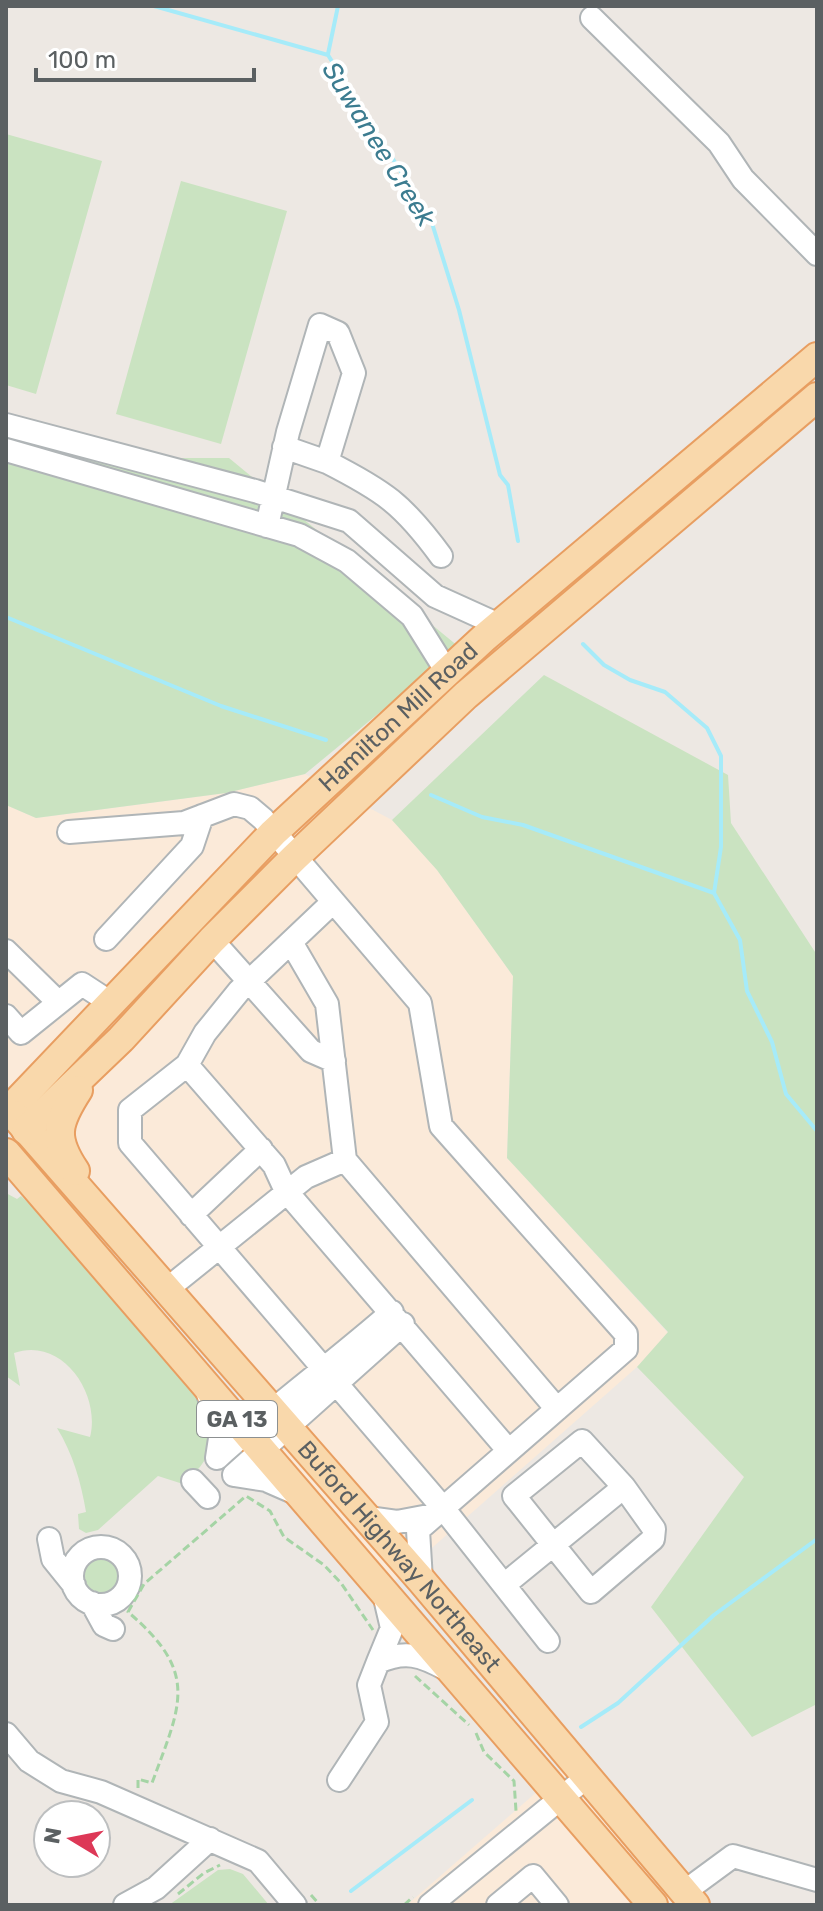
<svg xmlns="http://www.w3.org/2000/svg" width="823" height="1911" font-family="Rubik,sans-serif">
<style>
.commercial{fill:#fbead9}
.green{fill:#cae3c1}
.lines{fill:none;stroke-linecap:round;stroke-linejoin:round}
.stream{stroke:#a6ebf9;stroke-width:4}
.minor-casing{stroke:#b0b5b7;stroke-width:26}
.major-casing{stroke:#e89e61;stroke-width:32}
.path{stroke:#a5d4a5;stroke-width:3;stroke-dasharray:8 4;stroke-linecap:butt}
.minor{stroke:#fff;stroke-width:22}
.major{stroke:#f9d8ab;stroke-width:28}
.labels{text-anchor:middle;stroke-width:8;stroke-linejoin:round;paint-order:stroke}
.shield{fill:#fff;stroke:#8c9091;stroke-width:2}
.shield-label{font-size:22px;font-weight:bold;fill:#5b6062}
.street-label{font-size:24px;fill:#5b6062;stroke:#fff}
.water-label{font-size:26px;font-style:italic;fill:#3c7c90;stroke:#fff}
</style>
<rect width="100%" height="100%" fill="#ede8e3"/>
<path class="commercial" d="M305,774L392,820L437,870L513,976L507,1158L668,1333L637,1367L391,1584L6,1110V805L36,818L226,793Z
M570,1763L687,1905H407Z"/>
<path class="green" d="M6,134L102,161L36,394L6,385Z
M181,181L287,211L221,444L116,414Z
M6,458H229L459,647L305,774L226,793L36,818L6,805Z
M544,675L728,775L731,823L817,955V1704L752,1737L651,1607L744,1477L637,1367L668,1332L507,1158L513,976L437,870L392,820Z
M6,1193L17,1199L21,1196L36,1210L202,1402C219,1438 213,1459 183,1484L158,1476L98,1530L86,1533L79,1529L78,1514L86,1512C81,1482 73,1454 57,1428L90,1437C101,1395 63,1336 14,1353L20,1386L6,1376Z
M81 1576a20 20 0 1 1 40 0a20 20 0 1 1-40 0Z
M230,1869L243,1874L269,1905H169L218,1870Z"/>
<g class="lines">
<path class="stream" d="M154,6L328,55L431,220L459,310L500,475L508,485L518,541
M328,54L338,6
M6,617L221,706L326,740
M583,644L604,665L630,680L665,692L707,728L721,756V847L714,893L740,940L747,991L772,1042L786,1094L817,1131
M431,795L482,817L523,825L714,893
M581,1727L618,1703L714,1615L817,1539
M351,1891L472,1800"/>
<g class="minor-casing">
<path id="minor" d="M592,18L719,143L743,179L817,254
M6,425L255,491L349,521L435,596L499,625
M284,447L327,462
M6,450L299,535L347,561L412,616L447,672
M267,526L288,432L320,325L338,333L354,373L327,462C384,491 403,504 441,556
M69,832L184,823L234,804L250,808L263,819L420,1003L441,1126L626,1334V1349L418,1530L421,1580
M333,902L239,991L205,1033L187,1065L130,1110V1143L443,1508L548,1641
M106,939L192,846L202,816
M212,940L311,1051L334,1061
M6,951L57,1001
M6,1016L21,1033L82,984L111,1003
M187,1065L274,1165L286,1191L509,1451
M345,1160L557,1409
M191,1215L261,1149
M166,1290L306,1177L345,1160L327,1004L291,942
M207,1391L221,1432L217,1458
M217,1458C273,1407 335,1362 392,1312
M234,1475L403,1324
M234,1475L266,1480L298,1494
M193,1481L208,1497
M368,1518L397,1522L434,1515
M49,1539L53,1559L74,1585
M72 1576a29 29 0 1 1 58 0a29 29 0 1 1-58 0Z
M504,1585L624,1487L582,1441L514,1496L591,1592L653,1539L654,1529L624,1487
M384,1594L392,1628L378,1662C405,1650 421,1655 446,1669
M92,1603L104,1625L113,1629
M6,1734L29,1761L61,1781L101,1792L258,1861L295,1905
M339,1780L377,1722L369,1685L378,1662
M684,1892L733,1856L817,1880
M125,1905L156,1888L210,1839
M430,1905L587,1777
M498,1905L533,1876L557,1905"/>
</g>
<g class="major-casing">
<g id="major">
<path id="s1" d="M10,1109L273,833L485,637L817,357"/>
<path id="s2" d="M14,1115L421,1580L695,1905"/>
<path d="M26,1130L121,1039L212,940L294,858L466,695L817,397"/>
<path d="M6,1153L653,1905"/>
<path d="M75,1171C53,1138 56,1124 78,1090"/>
</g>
</g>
<path class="path" d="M415,1676L469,1725
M476,1733L484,1752L514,1781L516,1811
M138,1788V1779L152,1783C181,1704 200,1673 128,1612L144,1584L246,1496L270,1511L284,1537L324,1565L341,1583L373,1630
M178,1894L204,1873L220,1865
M311,1895L320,1905
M404,1905L413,1897"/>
<use href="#minor" class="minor"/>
<use href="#major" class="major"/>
</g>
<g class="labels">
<rect class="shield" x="197" y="1401" width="80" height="36" rx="6"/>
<g class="shield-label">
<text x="237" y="1427">GA 13</text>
</g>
<g class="street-label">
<text dy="8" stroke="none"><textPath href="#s1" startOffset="552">Hamilton Mill Road</textPath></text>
<text dy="8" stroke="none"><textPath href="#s2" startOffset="586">Buford Highway Northeast</textPath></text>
</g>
<g class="water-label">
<text transform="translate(379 144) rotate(58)" y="9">Suwanee Creek</text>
</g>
</g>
<rect width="823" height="1911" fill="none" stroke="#5b6062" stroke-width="16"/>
<g transform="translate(72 1839) rotate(280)"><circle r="38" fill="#ffffff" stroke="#bdbfc0" stroke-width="2"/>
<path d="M0-6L14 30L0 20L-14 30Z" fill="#dd3857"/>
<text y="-12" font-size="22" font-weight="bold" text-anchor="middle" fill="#5b6062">N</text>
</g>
<path d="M36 68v12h218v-12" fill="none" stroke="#5b6062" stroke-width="4"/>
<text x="48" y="68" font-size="24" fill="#5b6062" stroke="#ffffff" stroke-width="6" paint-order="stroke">100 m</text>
</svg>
